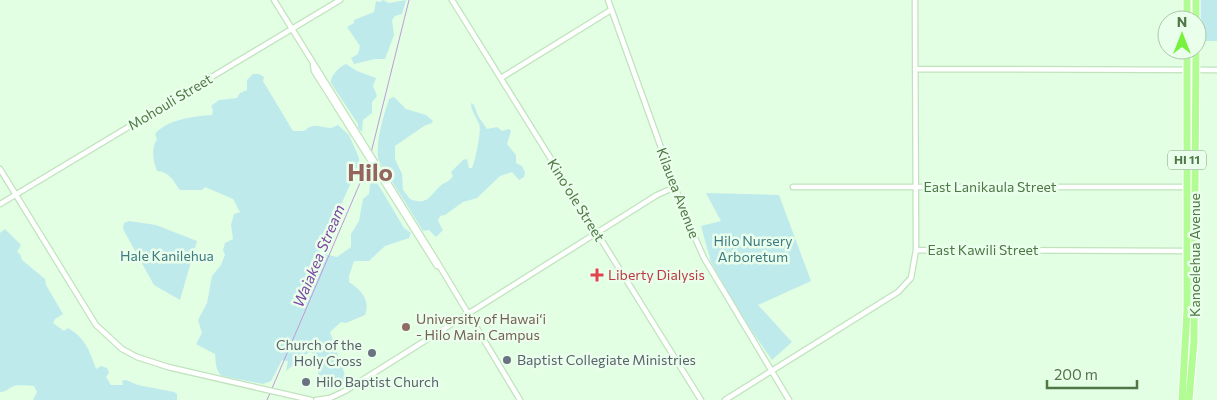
<svg xmlns="http://www.w3.org/2000/svg" width="1217" height="400" font-family="Commissioner,sans-serif">
<style>
.green{fill:#bfeaec}
.lines{fill:none;stroke-linecap:round;stroke-linejoin:round}
.stream{stroke:#c29adb;stroke-width:1}
.minor-casing{stroke:#c0e3bd;stroke-width:7}
.highway-casing{stroke:#fff;stroke-width:9}
.minor{stroke:#fff;stroke-width:4.5}
.highway{stroke:#b2fc94;stroke-width:7}
.health-dot{fill:#e0444e;stroke:#e9ffeb;stroke-width:2}
.education-dot{fill:#8d6e63;stroke:#e9ffeb;stroke-width:2}
.worship-dot{fill:#6b7280;stroke:#e9ffeb;stroke-width:2}
.labels{text-anchor:middle;stroke-width:5;stroke-linejoin:round;paint-order:stroke}
.shield{fill:#e9ffeb;stroke:#7ea078;stroke-width:1}
.shield-label{font-size:12px;font-weight:bold;fill:#507746}
.street-label{font-size:14px;fill:#507746;stroke:#e9ffeb}
.park-label{font-size:14px;fill:#407a84;stroke:#e9ffeb}
.health-label{font-size:14px;fill:#be3a42;stroke:#e9ffeb;text-anchor:start}
.education-label{font-size:14px;fill:#785e54;stroke:#e9ffeb;text-anchor:start}
.worship-label{font-size:14px;fill:#5b616d;stroke:#e9ffeb;text-anchor:start}
.water-label{font-size:15px;font-style:italic;fill:#7f46a2;stroke:#e9ffeb}
.town-label{font-size:24px;font-weight:bold;fill:#94645d;stroke:#e9ffeb}
</style>
<rect width="100%" height="100%" fill="#e2fee3"/>
<path class="green" d="M383,0L389,3L406,0L402,14L395,16L392,20L394,35L385,59H375L354,64L351,58L358,54L360,46L347,27L354,23V20L374,12L376,1L380,2Z
M1198,0H1217V41H1198Z
M346,64L357,71L376,78L373,86L377,96L372,102V113L363,120L362,132L358,128V124L331,83C330,76 340,66 346,64Z
M253,74H259L264,77L263,81L293,131H304C314,122 319,127 331,128L338,125L349,135L359,158V165L334,220L324,238L319,244L320,253L337,257L351,247V234L359,221L363,199L369,194L371,178L375,179L404,228L411,233L409,238L385,246L369,261H354L349,276V282C360,289 371,300 365,315L346,323L341,322L330,332L346,378L344,382L327,390L323,389C320,383 316,370 319,364L314,354L309,352L286,371L288,361L282,360L271,381L263,384L222,376C215,371 216,361 215,354L196,344L202,333L198,320L207,303L212,276L221,265L225,255L223,250L225,243L233,239L231,225L234,214L240,212L233,199L205,187L202,190H180C173,181 170,172 157,171C153,161 151,148 157,139L155,134C166,120 194,116 212,115L213,110L211,106L219,100L237,98L240,93L247,90V80Z
M394,97L406,109L426,115L433,121L432,123L424,126L395,146V159L402,174L403,190L410,199C427,206 430,196 440,186C445,182 449,182 453,176L451,172L463,160L467,159L469,168H472C475,162 482,130 479,124C476,117 471,110 471,103L474,105L478,116L487,129L497,127L502,131L509,129L511,131L507,144L516,155V163L522,166L525,172L524,177L519,180L512,172L500,176L477,198L463,202L445,215L440,216L438,221L443,230L436,237L429,230L423,231L378,159C376,140 383,118 389,99Z
M706,193L779,195L811,281L758,305L792,342L772,360L735,307L711,262L701,226L721,221Z
M129,221L156,225L197,241L180,300L154,285L123,229L124,223Z
M5,229L21,245L17,252L20,254L22,260L45,279L46,285L63,314L55,319L53,323L64,331L68,328C85,338 90,351 96,369L101,366L107,368L109,373L106,377L111,385H123L122,381L126,380L138,385L174,392L177,394V400H33L37,392L34,386C28,386 18,384 12,387C7,389 6,392 0,392V233Z"/>
<g class="lines">
<path class="stream" d="M371,153L409,0
M267,400L369,162"/>
<g class="minor-casing">
<path id="minor" d="M274,0L436,260L520,400
M452,0L701,400
M608,0L687,220L704,258L789,400
M313,65L314,71L437,266
M915,69L1217,70
M501,78L611,10
M0,169L96,325L122,349L137,357L168,367L311,400
M793,187H1187
M0,204L340,0
M916,250L1187,251
M316,400L330,398L345,391L657,195L675,187
M725,400L898,292L911,278L916,250L915,0"/>
</g>
<g class="highway-casing">
<path id="highway" d="M1187,0V20
M1196,20V0
M1182,400L1187,310V50
M1189,400L1194,341L1196,50"/>
</g>
<use href="#minor" class="minor"/>
<use href="#highway" class="highway"/>
</g>
<path class="health-dot" d="M594.5 267.5h5v5h5v5h-5v5h-5v-5h-5v-5h5z"/>
<circle class="education-dot" cx="406" cy="327" r="5"/>
<g class="worship-dot">
<circle cx="372" cy="353" r="5"/>
<circle cx="507" cy="360" r="5"/>
<circle cx="306" cy="382" r="5"/>
</g>
<g class="labels">
<rect class="shield" x="1168" y="150.5" width="38" height="19" rx="4"/>
<g class="shield-label">
<text x="1187" y="164">HI 11</text>
</g>
<g class="street-label">
<text transform="translate(170 102) rotate(-31)" y="5">Mohouli Street</text>
<text x="990" y="192">East Lanikaula Street</text>
<text transform="translate(678 193) rotate(69)" y="5">Kilauea Avenue</text>
<text transform="translate(576 200) rotate(58)" y="5">Kinoʻole Street</text>
<text x="983" y="255">East Kawili Street</text>
<text transform="translate(1195 255) rotate(-90)" y="5">Kanoelehua Avenue</text>
</g>
<g class="park-label">
<text x="753" y="246">Hilo Nursery<tspan x="753" dy="16">Arboretum</tspan></text>
<text x="167" y="261">Hale Kanilehua</text>
</g>
<g class="health-label">
<text x="608" y="280">Liberty Dialysis</text>
</g>
<g class="education-label">
<text x="416" y="324">University of Hawaiʻi<tspan x="416" dy="16">- Hilo Main Campus</tspan></text>
</g>
<g class="worship-label">
<text x="362" y="350" text-anchor="end">Church of the<tspan x="362" dy="16">Holy Cross</tspan></text>
<text x="517" y="365">Baptist Collegiate Ministries</text>
<text x="316" y="387">Hilo Baptist Church</text>
</g>
<g class="water-label">
<text transform="translate(319 256) rotate(-67)" y="5">Waiakea Stream</text>
</g>
<g class="town-label">
<text x="370" y="181">Hilo</text>
</g>
</g>
<g transform="translate(1182 35)"><circle r="24" fill="#e9ffeb" stroke="#acc9a9"/>
<path d="M0-4L9 19L0 12L-9 19Z" fill="#78f13e"/>
<text y="-8" font-size="14" font-weight="bold" text-anchor="middle" fill="#507746">N</text>
</g>
<path d="M1047 380v8h90v-8" fill="none" stroke="#507746" stroke-width="2.5"/>
<text x="1054" y="380" font-size="15" fill="#507746" stroke="#e9ffeb" stroke-width="4" paint-order="stroke">200 m</text>
</svg>
